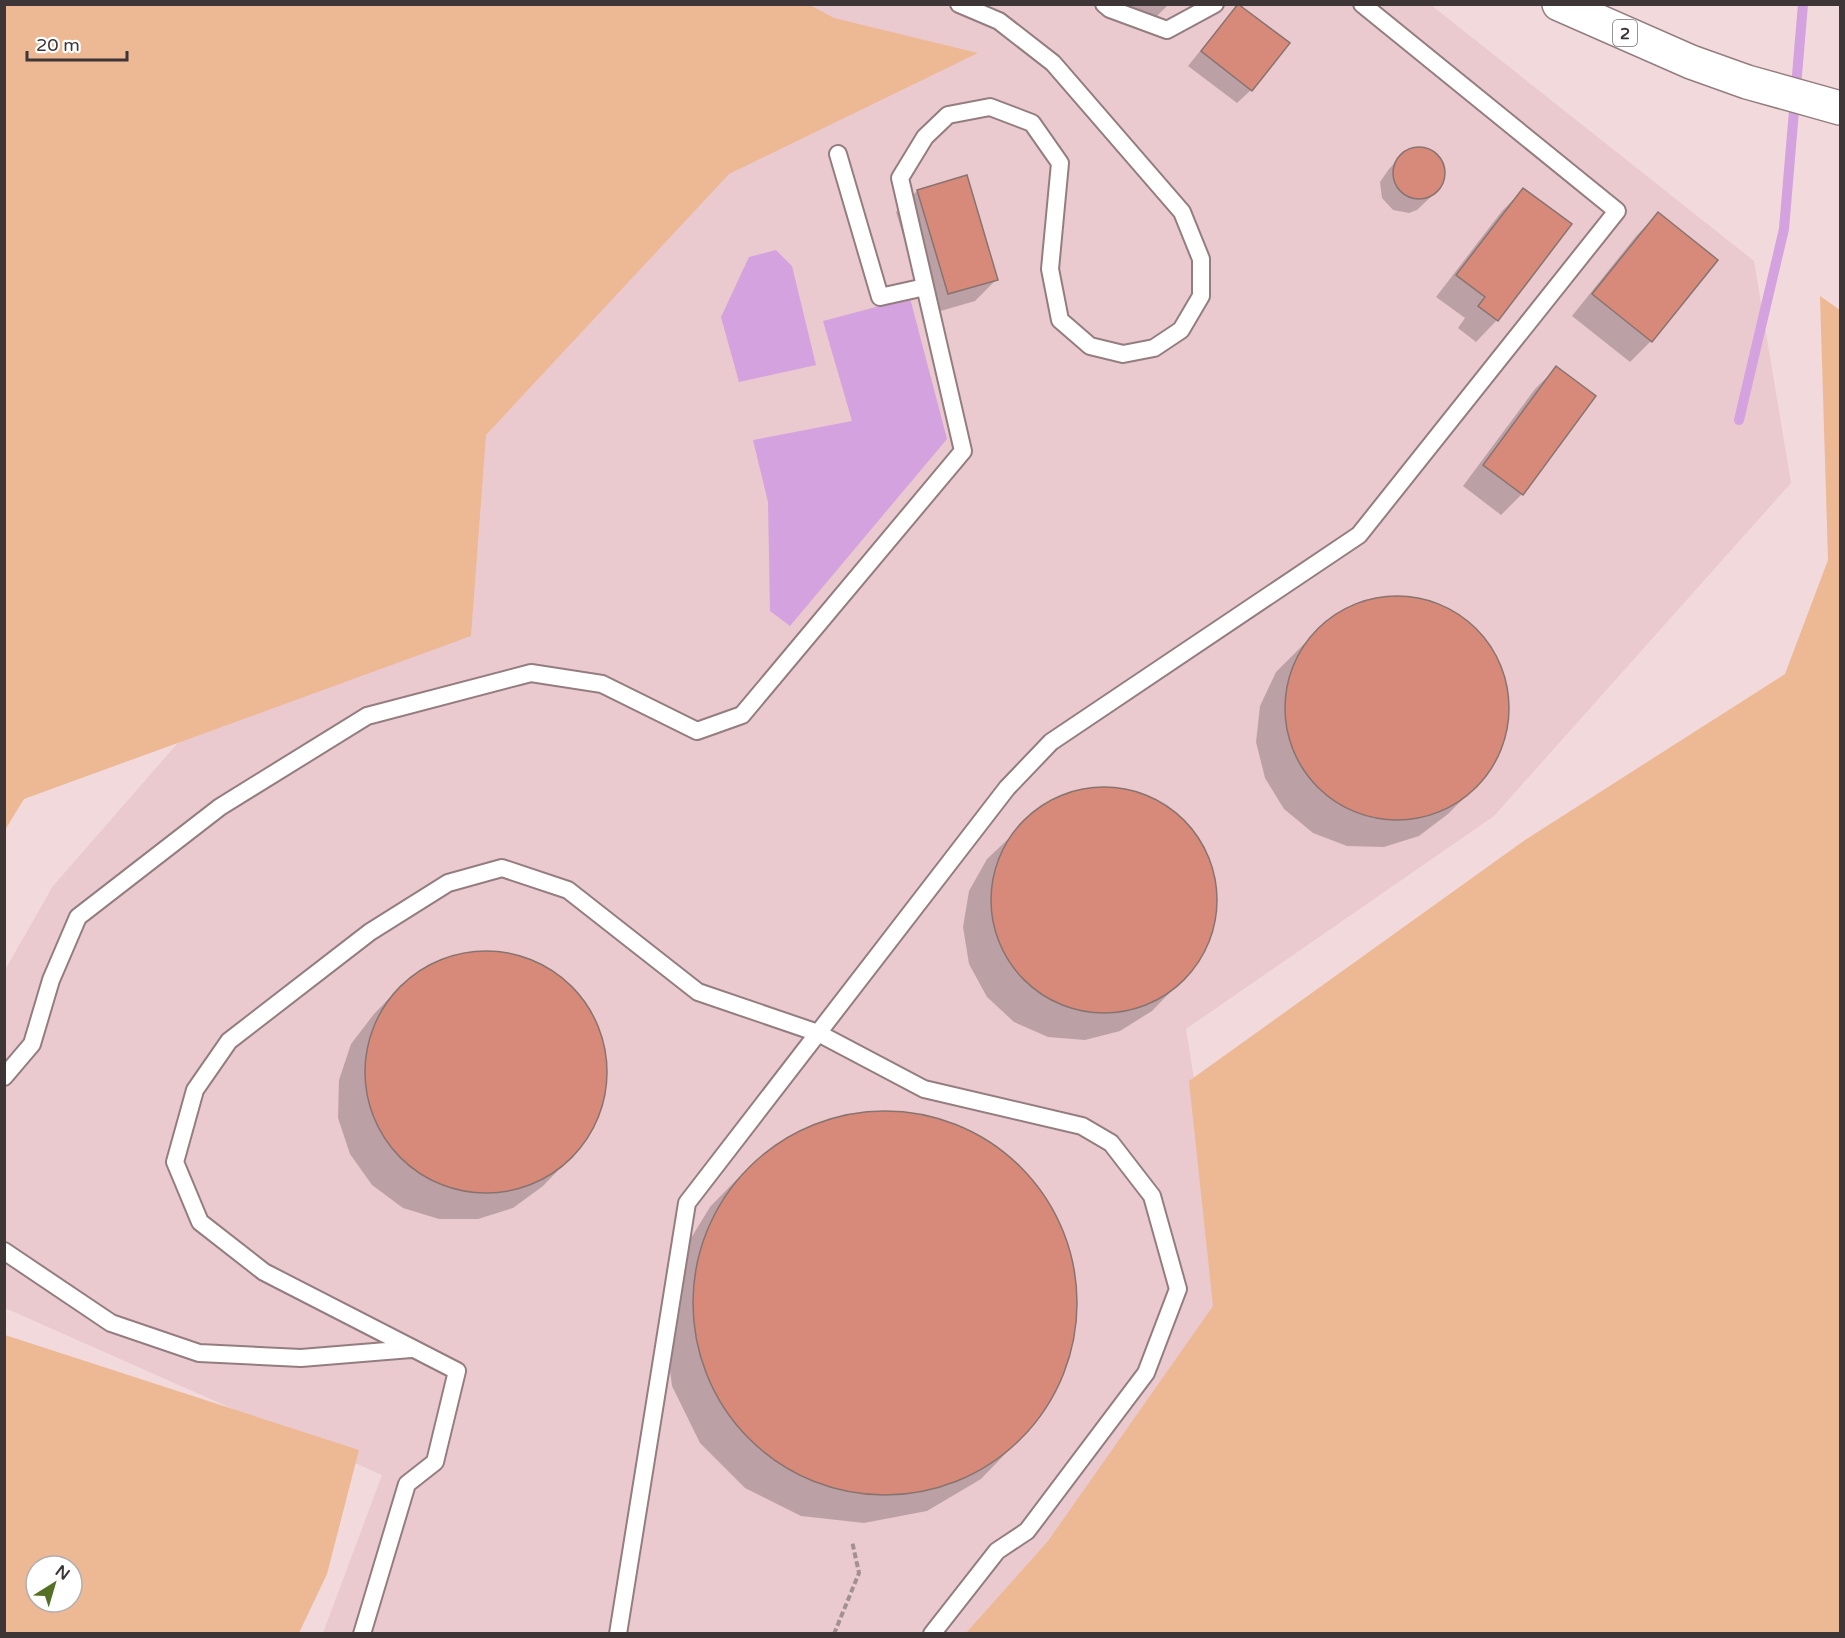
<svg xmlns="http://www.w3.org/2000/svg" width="1845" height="1638" font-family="'Varela Round',sans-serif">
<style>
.built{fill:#eacacf}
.green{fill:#edb995;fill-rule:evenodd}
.water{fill:#d4a2de}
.shadow{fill:#0003}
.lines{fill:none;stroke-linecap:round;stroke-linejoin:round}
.stream{stroke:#d4a2de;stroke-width:10}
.building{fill:#d88a7a;stroke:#88736f;stroke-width:1.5}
.service-casing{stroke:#947d80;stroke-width:20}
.primary-casing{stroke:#947d80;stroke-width:36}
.path{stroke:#a29193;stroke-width:4;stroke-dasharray:6 3;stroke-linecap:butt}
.service{stroke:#fff;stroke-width:16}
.primary{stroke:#fff;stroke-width:33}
.labels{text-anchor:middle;stroke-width:5;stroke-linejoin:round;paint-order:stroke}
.shield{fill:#fff;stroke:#787272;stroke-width:1.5}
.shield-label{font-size:16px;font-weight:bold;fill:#3e3536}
</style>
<rect width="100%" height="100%" fill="#f1d9dc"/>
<path class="built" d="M787,5H1431L1754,261L1791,483L1494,816L1186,1029L1232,1316L996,1633H323L382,1475L5,1308V970L53,886L546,321Z"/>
<path class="green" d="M810,5L834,18L978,53L729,174L486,435L471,636L24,799L5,830V5Z
M1820,296L1840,310V1633H966L1048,1541L1213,1306L1189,1081L1525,840L1785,674L1828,560Z
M5,1335L359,1450L327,1574L299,1633H5ZM36,1566H72V1602H36Z"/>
<path class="water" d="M776,250L792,266L816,365L739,382L721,317L749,257Z
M910,298L947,439L790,626L770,611L768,502L753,440L852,421L823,321Z"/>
<path class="shadow" d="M1125,4H1169L1149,24Z
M1239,6L1251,90L1237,103L1188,66L1225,20Z
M1418,148L1434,153L1443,166L1444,174L1438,190L1417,210L1409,213L1393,210L1382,198L1380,182L1389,169L1403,154Z
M1523,190L1569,225L1497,320L1476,342L1458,328L1465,318L1436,297L1502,211Z
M917,191L997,279L975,301L927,315L896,212Z
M1658,214L1651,341L1630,362L1572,316L1637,235Z
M1556,368L1522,494L1501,515L1463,486L1535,389Z
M1400,596L1436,604L1468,622L1491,650L1505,684L1508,720L1498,755L1477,785L1448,814L1419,836L1384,847L1347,846L1313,833L1284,809L1265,778L1256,742L1260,706L1276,672L1331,617L1364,601Z
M1114,788L1150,797L1181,818L1203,847L1215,882V919L1203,954L1180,982L1152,1011L1120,1031L1085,1040L1048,1037L1014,1022L987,997L969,964L963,927L969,891L987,859L1044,805L1078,791Z
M471,953L509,954L544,967L573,990L594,1020L605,1055L604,1092L593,1127L571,1157L543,1186L513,1208L478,1219H439L403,1208L372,1185L350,1154L338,1118L339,1080L351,1044L374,1014L402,985L434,963Z
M909,1112L970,1131L1021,1168L1058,1220L1076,1280L1073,1343L1050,1402L1009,1450L981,1479L927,1511L864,1523L801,1516L745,1488L700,1443L672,1386L664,1323L677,1261L710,1207L738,1178L787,1137L846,1115Z"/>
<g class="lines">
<path class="stream" d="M1739,420L1784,229L1803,4"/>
</g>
<path class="building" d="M1238,4L1290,43L1252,91L1201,51Z
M1393 173a26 26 0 1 1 52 0a26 26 0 1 1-52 0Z
M967,175L998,280L948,294L917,190Z
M1523,188L1572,224L1498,321L1478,306L1485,297L1456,275Z
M1658,212L1718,260L1652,342L1592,294Z
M1556,366L1596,396L1523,495L1483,465Z
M1285 708a112 112 0 1 1 224 0a112 112 0 1 1-224 0Z
M991 900a113 113 0 1 1 226 0a113 113 0 1 1-226 0Z
M365 1072a121 121 0 1 1 242 0a121 121 0 1 1-242 0Z
M693 1303a192 192 0 1 1 384 0a192 192 0 1 1-384 0Z"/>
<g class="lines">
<g class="service-casing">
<path id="service" d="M1104,4L1110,9L1167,30L1215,4
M838,154L880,297L925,287
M4,1077L32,1044L51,980L78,917L220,807L367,716L531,673L602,684L697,731L742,715L963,451L900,178L925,137L948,115L990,107L1032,123L1060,163L1050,269L1060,320L1090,346L1123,354L1154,348L1181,330L1201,296V259L1182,212L1053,63L999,21L959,4
M4,1251L111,1323L199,1353L301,1358L411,1349
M362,1634L407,1484L435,1462L457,1371L264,1272L200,1222L175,1162L195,1090L229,1041L370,932L448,883L502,868L568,890L698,992L818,1033L924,1089L1082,1126L1111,1143L1152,1196L1178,1289L1146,1373L1027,1531L997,1551L932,1634
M618,1634L687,1203L1007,788L1051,742L1359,535L1617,211L1362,4"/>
</g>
<g class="primary-casing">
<path id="primary" d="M1559,4L1691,62L1747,82L1840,108"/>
</g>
<path class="path" d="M834,1634L859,1573L852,1541"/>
<use href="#service" class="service"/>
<use href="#primary" class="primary"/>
</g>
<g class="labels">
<rect class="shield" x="1613" y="20" width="24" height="26" rx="4.5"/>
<g class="shield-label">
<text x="1625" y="39">2</text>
</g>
</g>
<rect width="1845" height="1638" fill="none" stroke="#3e3536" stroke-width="12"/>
<g transform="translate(54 1584) rotate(37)"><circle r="28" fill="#ffffff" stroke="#b2aeaf" stroke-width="1.5"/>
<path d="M0-4.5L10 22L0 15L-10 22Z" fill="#537025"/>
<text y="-9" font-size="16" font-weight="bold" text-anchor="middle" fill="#3e3536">N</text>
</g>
<path d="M27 51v9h100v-9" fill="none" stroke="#3e3536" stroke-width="3"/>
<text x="36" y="51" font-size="18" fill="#3e3536" stroke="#ffffff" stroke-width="4.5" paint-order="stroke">20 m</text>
</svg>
